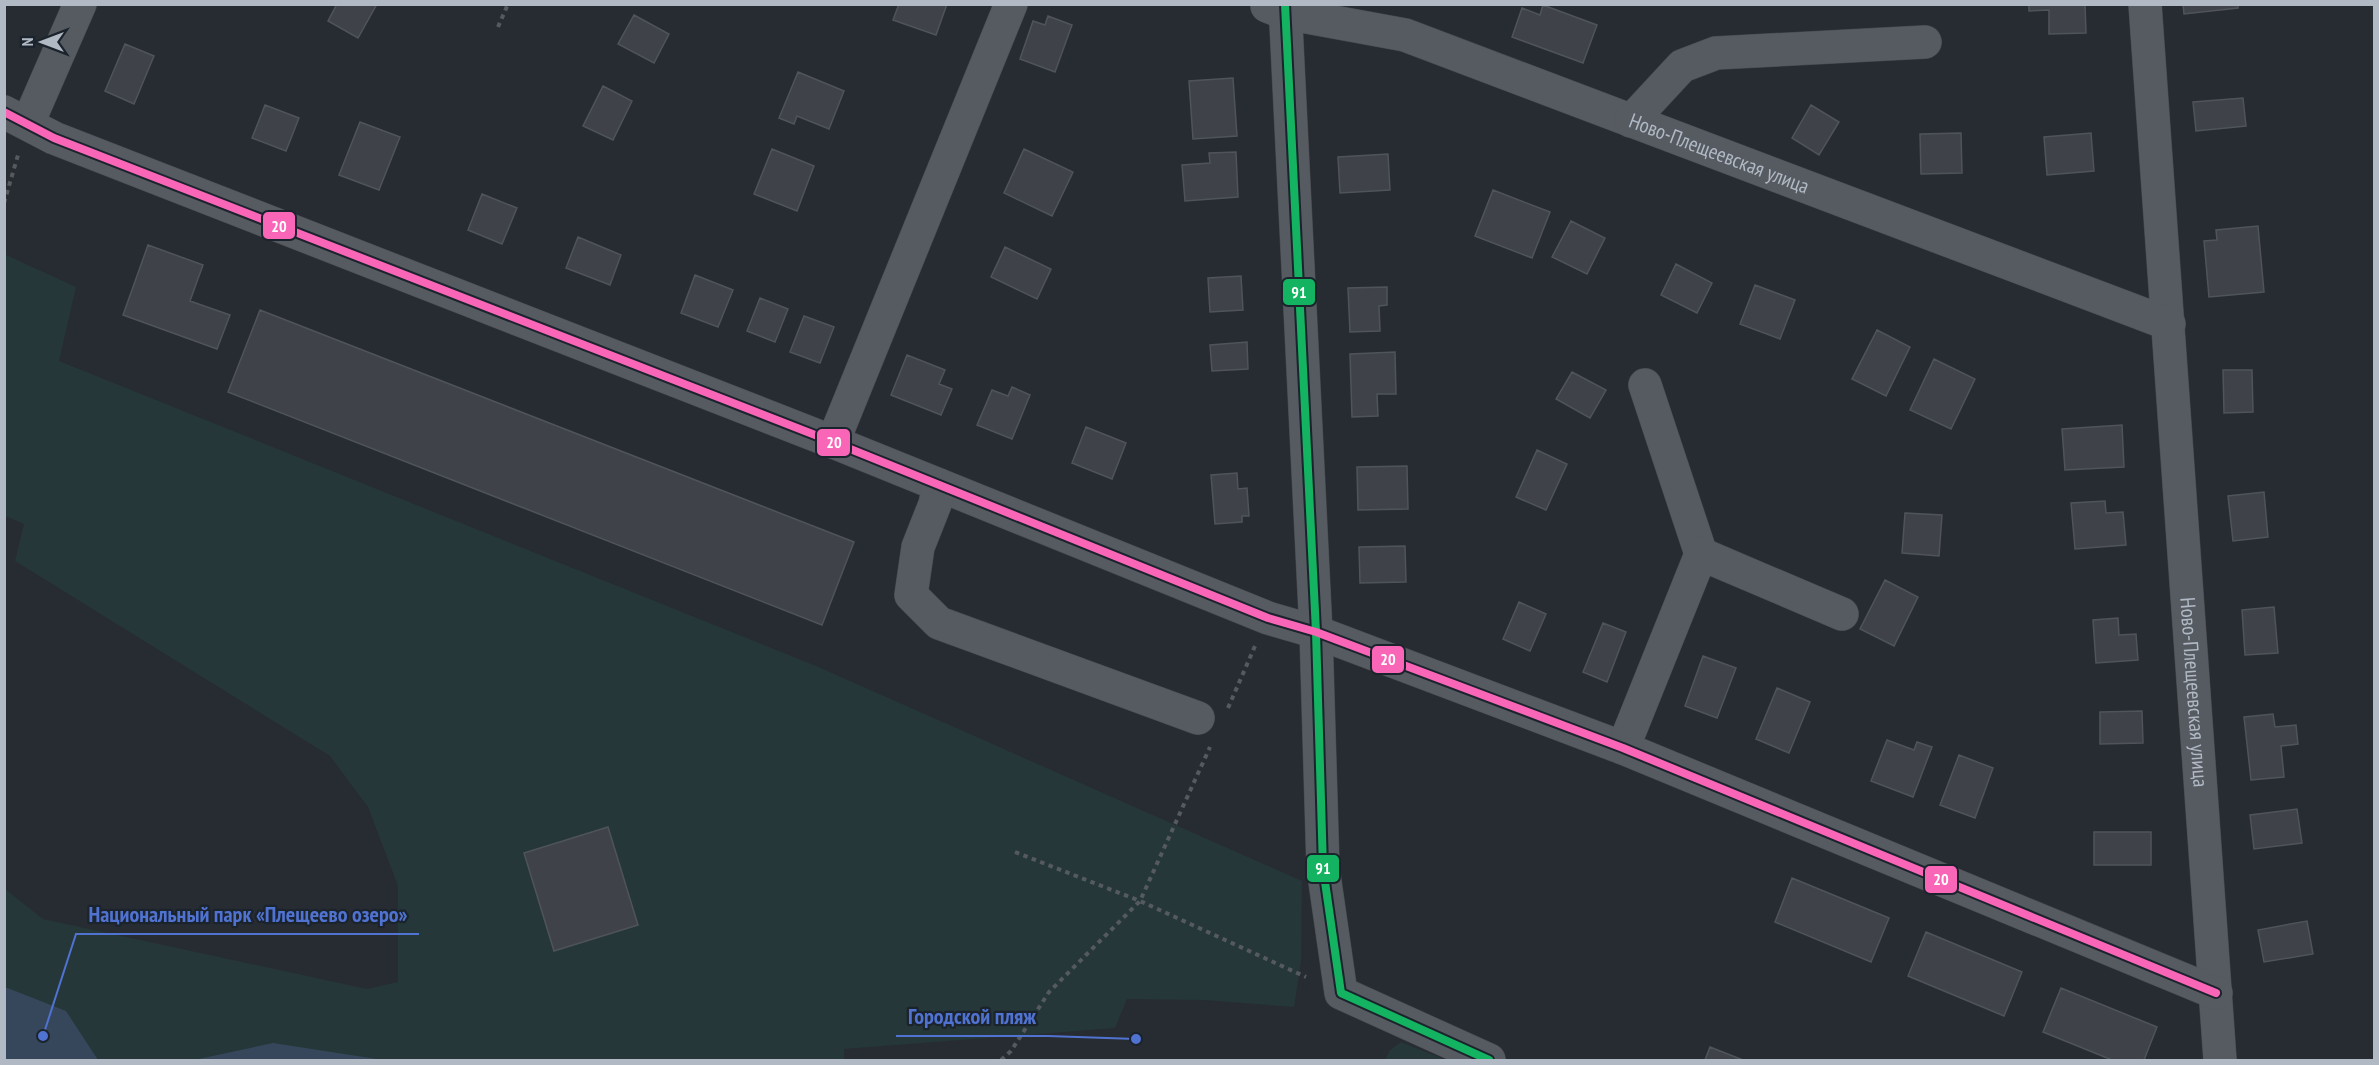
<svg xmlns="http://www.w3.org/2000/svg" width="2379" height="1065" font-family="'PT Sans Narrow',sans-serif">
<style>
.green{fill:#253738}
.water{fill:#36475c}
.building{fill:#3f4349;stroke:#4f545a;stroke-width:1.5}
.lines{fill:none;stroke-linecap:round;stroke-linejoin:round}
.minor-casing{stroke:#44484d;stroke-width:34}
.path{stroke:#545a5e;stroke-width:4;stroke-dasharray:4.5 4.5;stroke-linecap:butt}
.minor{stroke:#565a61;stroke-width:33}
.bus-1-casing{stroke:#1b232c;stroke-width:12}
.bus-2-casing{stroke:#1b232c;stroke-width:12}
.bus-1{stroke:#13b361;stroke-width:8}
.bus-2{stroke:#fa66b7;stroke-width:8}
.labels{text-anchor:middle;stroke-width:4.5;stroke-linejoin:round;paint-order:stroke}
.street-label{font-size:21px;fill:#b0b9c4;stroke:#1b232c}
.leader{fill:none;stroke:#5073d1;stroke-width:2}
.callout-dot{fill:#5073d1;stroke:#1b232c;stroke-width:2}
.callout-label{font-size:22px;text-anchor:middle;font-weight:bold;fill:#5073d1;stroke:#1b232c;stroke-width:4.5;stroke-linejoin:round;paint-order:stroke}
.line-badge{stroke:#1b232c;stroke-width:2}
.badge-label{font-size:16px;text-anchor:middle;font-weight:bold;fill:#fff}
</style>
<rect width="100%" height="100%" fill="#272c32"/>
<path class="green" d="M4,254L76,287L59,361L816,666L1302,881L1301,961L1294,1007L1204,1000L1127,999L1115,1028L844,1049V1060H5V889L43,919L367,989L398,982V886L368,807L330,756L15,561L24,524L5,516Z
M1401,1042L1446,1060H1385L1390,1050Z"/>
<path class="water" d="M5,987L66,1011L98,1060H5Z
M273,1043L383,1060H194Z"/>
<path class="building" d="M337,4H377L358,38L328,21Z
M899,4H947L936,35L893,20Z
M2029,4H2085L2086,33L2049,34V10L2029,11Z
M2183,4H2238V8L2184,14Z
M1543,5L1597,25L1583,63L1512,37L1522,8L1540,15Z
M634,15L669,34L654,63L618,44Z
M1048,16L1072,25L1055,72L1020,59L1033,21L1045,25Z
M125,44L154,56L134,104L105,91Z
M798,72L844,91L829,129L797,116L794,124L779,118Z
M1233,78L1237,136L1193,139L1189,81Z
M603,86L632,101L613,140L583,126Z
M2243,98L2246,126L2196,131L2193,102Z
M265,105L299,118L286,151L252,138Z
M1811,105L1839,122L1819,155L1792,138Z
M360,122L400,137L379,190L339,175Z
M1961,133L1962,173L1921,174L1920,134Z
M2091,133L2094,171L2047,175L2044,137Z
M772,149L814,166L797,211L754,194Z
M1024,149L1073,172L1052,216L1004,193Z
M1236,152L1238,197L1185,201L1182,165L1210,163L1209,153Z
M1388,154L1390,190L1340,193L1338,157Z
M1493,190L1550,212L1532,258L1475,236Z
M482,194L517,208L502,244L468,230Z
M1571,221L1605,238L1587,274L1552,257Z
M2258,226L2264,292L2209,297L2204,241L2217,240L2216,230Z
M578,237L621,255L610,285L566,268Z
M148,245L203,265L190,301L230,315L217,349L123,315Z
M1005,247L1051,269L1037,299L991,277Z
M1676,264L1712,283L1697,313L1661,295Z
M695,275L733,290L718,327L681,313Z
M1241,276L1243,310L1210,312L1208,278Z
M1755,285L1795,300L1780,339L1740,324Z
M1387,287V305L1379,306L1380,331L1350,332L1348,288Z
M760,298L788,309L775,342L747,331Z
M260,310L854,542L822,625L228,392Z
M804,316L834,327L820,363L790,352Z
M1877,330L1910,347L1886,396L1852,379Z
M1247,342L1248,369L1212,371L1210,345Z
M1395,352L1396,394H1377L1378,416L1352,417L1350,354Z
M907,355L945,370L939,384L952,389L941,415L891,395Z
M1934,359L1975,379L1951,429L1910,410Z
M2223,370H2252L2253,412L2224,413Z
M1572,372L1606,390L1590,418L1556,399Z
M1012,387L1030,395L1012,439L977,425L992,390L1008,396Z
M2122,425L2124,467L2065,470L2062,429Z
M1086,427L1126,443L1112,479L1072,463Z
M1537,450L1567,464L1546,510L1516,497Z
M1407,466L1408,509L1358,510L1357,467Z
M1237,473L1238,489L1247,488L1249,516H1242V522L1215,524L1211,475Z
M2264,492L2268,537L2233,541L2228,496Z
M2105,501L2106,513L2123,512L2126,545L2075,549L2071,503Z
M1905,513L1942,515L1939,556L1902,553Z
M1405,546L1406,582L1360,583L1359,547Z
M1885,580L1918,597L1894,646L1860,629Z
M1519,602L1546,614L1530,651L1503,639Z
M2274,607L2278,653L2245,655L2242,610Z
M2118,618L2119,635L2136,634L2138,660L2096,663L2093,620Z
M1603,623L1626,632L1607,682L1583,672Z
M1703,656L1736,668L1717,718L1685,706Z
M1777,688L1810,702L1789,753L1756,739Z
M2142,711L2143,743L2100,744V712Z
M2273,714L2275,727L2296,725L2298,744L2281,746L2284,777L2251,780L2244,717Z
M1887,740L1914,750L1917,742L1932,747L1913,797L1871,781Z
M1959,755L1993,768L1975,818L1940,805Z
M2297,809L2302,843L2254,849L2250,815Z
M608,827L638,925L554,951L524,853Z
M2094,832H2151V865H2094Z
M1792,878L1889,918L1871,962L1775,922Z
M2307,921L2313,954L2264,962L2258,930Z
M1926,932L2022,972L2004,1016L1908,976Z
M2061,988L2157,1027L2144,1060H2112L2043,1032Z
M1710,1047L1743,1060H1705Z"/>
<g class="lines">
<g class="minor-casing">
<g id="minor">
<path d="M1285,4L1316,632L1323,868L1341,993L1489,1060"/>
<path id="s1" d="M2145,4L2220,1060"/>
<path id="s2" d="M1267,6L1285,13L1405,35L2169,324"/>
<path d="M4,112L54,138L833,442L1268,618L1316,632L1623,748L2216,993"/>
<path d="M1631,121L1682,66L1716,53L1925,42"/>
<path d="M28,123L80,4"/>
<path d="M1645,385L1701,554"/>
<path d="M833,442L1011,4"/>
<path d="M939,485L935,504L918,547L911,595L939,623L1198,718"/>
<path d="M1623,748L1701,554L1842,614"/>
</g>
</g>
<path class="path" d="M498,27L508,4
M4,203L18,155
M1228,708L1255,646
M1015,852L1140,901L1306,977
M1001,1060L1011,1051L1049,992L1140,901L1210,747"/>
<use href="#minor" class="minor"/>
<g class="bus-1-casing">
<path id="bus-1" d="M1285,4L1316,632L1323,868L1341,993L1489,1060"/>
</g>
<g class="bus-2-casing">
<path id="bus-2" d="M4,112L54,138L833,442L1268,618L1316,632L1623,748L2216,993"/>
</g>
<use href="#bus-1" class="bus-1"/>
<use href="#bus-2" class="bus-2"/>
</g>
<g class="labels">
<g class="street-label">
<text dy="7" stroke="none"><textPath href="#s2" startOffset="477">Ново-Плещеевская улица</textPath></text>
<text dy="7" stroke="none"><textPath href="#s1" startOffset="690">Ново-Плещеевская улица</textPath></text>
</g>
</g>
<path class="leader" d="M43 1036L76 934H419M1136 1039L1048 1036H896"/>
<g class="callout-dot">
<circle cx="43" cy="1036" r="6"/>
<circle cx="1136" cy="1039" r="6"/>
</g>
<g class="callout-label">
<text x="248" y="922">Национальный парк «Плещеево озеро»</text>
<text x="972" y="1024">Городской пляж</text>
</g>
<g class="line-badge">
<rect x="262" y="211" width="34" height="29" rx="6" fill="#fa66b7"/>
<rect x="1282" y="278" width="34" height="28" rx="6" fill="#13b361"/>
<rect x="816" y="428" width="35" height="29" rx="6" fill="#fa66b7"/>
<rect x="1371" y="645" width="34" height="29" rx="6" fill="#fa66b7"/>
<rect x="1306" y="854" width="34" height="29" rx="6" fill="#13b361"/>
<rect x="1924" y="865" width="34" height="29" rx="6" fill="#fa66b7"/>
</g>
<g class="badge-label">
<text x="279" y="232">20</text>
<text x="1299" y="298">91</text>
<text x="834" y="448">20</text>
<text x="1388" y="665">20</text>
<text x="1323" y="874">91</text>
<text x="1941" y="885">20</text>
</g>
<rect width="2379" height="1065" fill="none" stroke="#b0b9c4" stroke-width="12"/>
<g transform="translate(42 42) rotate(270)" stroke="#1b232c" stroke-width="4.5" paint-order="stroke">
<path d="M0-4.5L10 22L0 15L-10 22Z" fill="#b0b9c4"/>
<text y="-9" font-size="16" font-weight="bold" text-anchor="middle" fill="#b0b9c4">N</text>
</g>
</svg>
